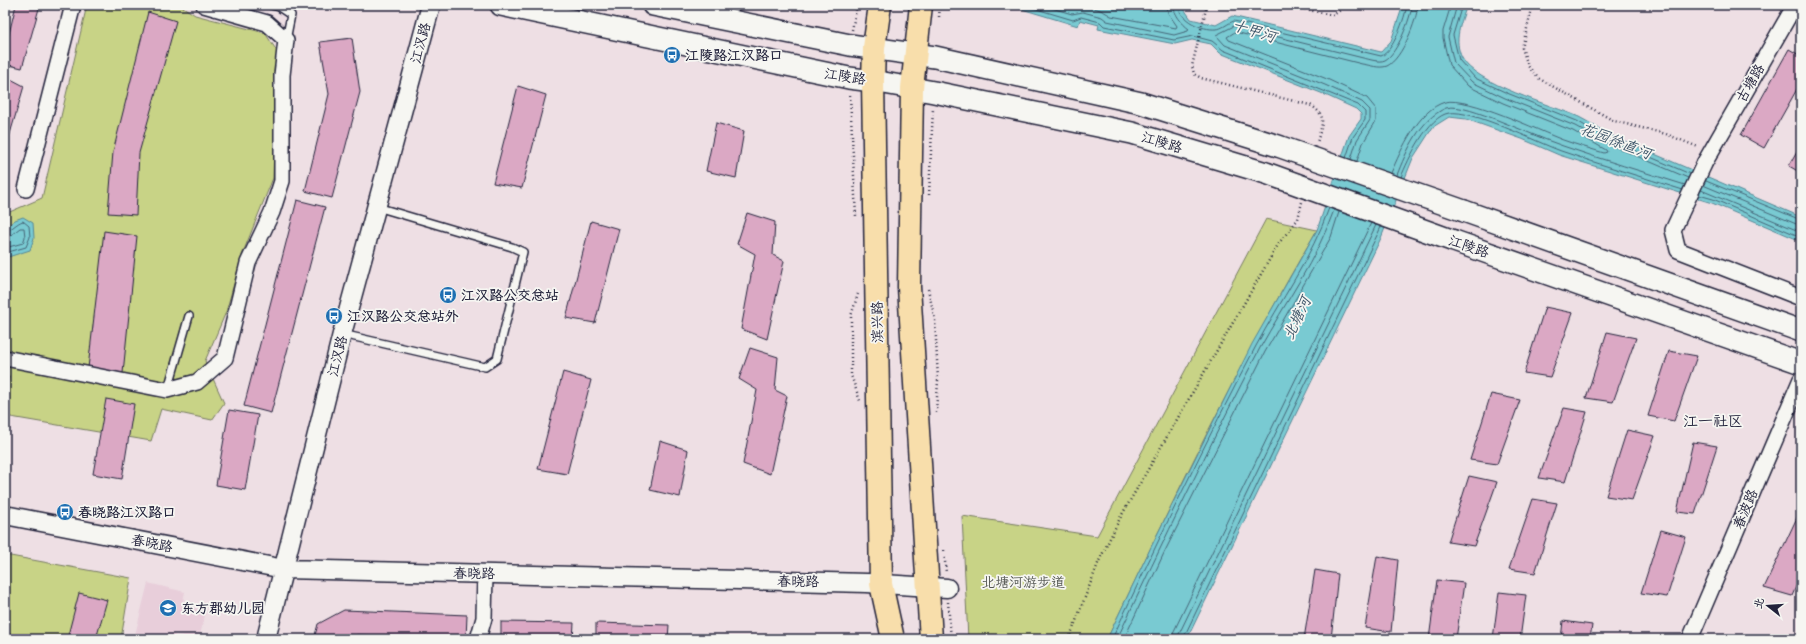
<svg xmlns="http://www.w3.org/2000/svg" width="1806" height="644" font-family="'Comic Neue','LXGW WenKai TC',sans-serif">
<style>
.built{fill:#e8ceda}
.green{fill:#c8d386;stroke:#757a60}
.water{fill:#79cad2;stroke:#568796}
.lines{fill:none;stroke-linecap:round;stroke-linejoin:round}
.shore{stroke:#456577;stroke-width:1}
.building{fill:#dba8c4;stroke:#22223b}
.service-casing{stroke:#22223b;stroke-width:10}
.minor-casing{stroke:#22223b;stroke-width:18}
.tertiary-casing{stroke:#22223b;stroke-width:21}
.secondary-casing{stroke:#22223b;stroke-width:24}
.primary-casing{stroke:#22223b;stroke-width:25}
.path{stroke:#22223b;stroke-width:2.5;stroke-dasharray:1 3;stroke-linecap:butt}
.service{stroke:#f6f6f2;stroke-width:7}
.minor{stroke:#f6f6f2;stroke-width:15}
.tertiary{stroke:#f6f6f2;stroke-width:18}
.secondary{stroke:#f6f6f2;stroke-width:21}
.primary{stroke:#f8deab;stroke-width:22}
.minor-bridge-casing{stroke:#22223b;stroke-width:18;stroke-linecap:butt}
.secondary-bridge-casing{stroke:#22223b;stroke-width:24;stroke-linecap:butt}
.path-bridge{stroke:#22223b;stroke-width:2.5;stroke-dasharray:1 3;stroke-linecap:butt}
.minor-bridge{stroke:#f6f6f2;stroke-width:15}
.secondary-bridge{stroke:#f6f6f2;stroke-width:21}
.labels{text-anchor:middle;stroke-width:3.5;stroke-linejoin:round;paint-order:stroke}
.street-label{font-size:14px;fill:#22223b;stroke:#f6f6f2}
.poi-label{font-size:14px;font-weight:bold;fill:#22223b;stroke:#f6f6f2;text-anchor:start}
.park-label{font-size:14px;fill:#545752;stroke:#f6f6f2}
.water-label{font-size:15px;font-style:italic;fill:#3c5468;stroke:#f6f6f2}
.neighbourhood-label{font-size:15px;fill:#22223b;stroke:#f6f6f2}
</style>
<rect width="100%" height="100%" fill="#eedfe4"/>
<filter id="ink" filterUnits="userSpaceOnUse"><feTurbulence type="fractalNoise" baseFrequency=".025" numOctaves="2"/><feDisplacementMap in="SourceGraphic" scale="8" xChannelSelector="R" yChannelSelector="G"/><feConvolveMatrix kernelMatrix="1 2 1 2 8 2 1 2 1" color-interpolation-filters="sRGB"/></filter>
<g filter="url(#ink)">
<path class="built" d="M148,583L185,592L182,605L206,611L199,639L175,634L174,639H134Z"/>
<path class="green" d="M87,5H180L195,15L265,33L277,51L273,178L242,255L226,312L205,361L224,403L212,420L161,409L151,441L5,416V214L42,198Z
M1266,219L1317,230C1239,362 1173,501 1107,639H968L962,516L1097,536Z
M5,555L131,578L121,639H5Z"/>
<path class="water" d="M1014,5H1175L1182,6L1191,19L1216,25L1232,16L1381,52L1391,41L1403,5H1467C1461,23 1453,40 1462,58C1475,84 1552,105 1579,117C1589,122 1599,129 1608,134L1801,217V241L1712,203L1559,155L1522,139L1466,119L1449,117L1433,127L1413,158L1381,238L1187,639H1107L1151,547L1252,344L1317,230L1349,136L1361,119V114L1356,109L1321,93L1220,53L1211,44L1192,40L1175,44L1098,29L1099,25L1080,20L1078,26L1025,10Z
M23,217L33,223L34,238L30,250L5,258V228L15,220Z"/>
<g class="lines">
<path class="shore" d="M1023,5L1073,20L1081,17L1100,22L1104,26L1174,40L1193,36L1212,41L1223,50L1358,105L1365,112V120L1353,137L1346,158
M1041,5L1072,14L1083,12L1102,17L1107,21L1174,35L1188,31L1189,29C1182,24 1174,14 1173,5
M1063,5C1074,9 1072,5 1081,5C1090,6 1103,10 1111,16L1176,28L1177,26L1168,13L1167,5
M1178,5C1180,21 1202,30 1216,29C1222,29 1228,23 1234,21L1381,56C1393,52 1405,18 1407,5
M1457,5L1448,37L1454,63L1472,82L1505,98L1575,126L1604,142L1688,178
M1462,5L1453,35L1459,60L1475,78L1507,93L1577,121L1606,138L1690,174
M1351,159L1357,140L1370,120V110L1362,102L1325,85L1225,45L1216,35L1234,26L1363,58C1369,59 1379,63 1385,60C1397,54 1411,18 1412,5
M1357,161L1363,143L1376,121V109L1367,98L1327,79L1229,40L1227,37L1235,32L1362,64C1370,65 1379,69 1387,66C1402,59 1417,20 1418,5
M1391,173C1401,150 1418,110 1445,102C1468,96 1539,131 1563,140C1577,145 1591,149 1604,153L1607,152L1606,150L1573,131L1503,103L1468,86L1449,65L1443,38V31L1451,5
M1397,175C1406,152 1420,119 1446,108C1457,104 1484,115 1495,119C1518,128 1540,138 1563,146C1603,160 1644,172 1685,185
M1401,177C1408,160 1428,116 1449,113C1472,109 1536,142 1561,151C1601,165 1642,177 1683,190
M1706,181L1801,220
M1703,185L1801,226
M1701,190L1801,232
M1699,195L1713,199L1801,237
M5,231C12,230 16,223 23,221L29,226L30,237L26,247L5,253
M5,236L11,235L20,228H24L25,237L23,243L5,248
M1112,639C1158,541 1205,442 1256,346C1280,301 1312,257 1329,208
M1117,639C1163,542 1210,444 1260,348C1285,303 1317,259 1334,210
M1124,639L1164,553L1265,352L1331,237L1339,212
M1172,639L1174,631L1371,223
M1178,639L1179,634L1376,225
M1183,639L1381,227"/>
</g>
<path class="building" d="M16,5H40L22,68L5,64V50Z
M148,12L176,21L139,153L136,215L108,213L113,152Z
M352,38L360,92L332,198L305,191L329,94L320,42Z
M1789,49L1801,56V82L1764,148L1741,135Z
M5,76L24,86L5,151Z
M518,86L546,95L522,188L493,183Z
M716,123L744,131L736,178L706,171Z
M1801,145V173L1789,166Z
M297,200L325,207L271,413L244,406Z
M747,213L775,222L773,255L784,261L767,339L741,329L755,254L737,244Z
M591,221L619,229L595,323L566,318Z
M104,231L137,236L123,373L88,368Z
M1545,307L1573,313L1550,377L1524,373Z
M1607,332L1636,338L1613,402L1586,398Z
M750,348L778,357L775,390L787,396L770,474L743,464L757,390L739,379Z
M1669,351L1697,356L1674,421L1648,416Z
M563,372L591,380L567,474L538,469Z
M5,376H9L5,401Z
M1491,394L1520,400L1497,464L1470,460Z
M106,399L134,404L122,479L93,474Z
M1564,408L1587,412L1565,482L1539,478Z
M229,410L258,415L245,490L216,485Z
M1627,430L1655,436L1632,500L1606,496Z
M660,441L688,450L680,497L650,490Z
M1693,442L1717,446L1695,514L1677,512Z
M1469,476L1497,482L1474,546L1448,542Z
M1533,499L1557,503L1535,573L1509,569Z
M1801,509V575L1792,596L1764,588Z
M1661,530L1686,537L1667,597L1641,593Z
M1377,556L1398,560L1391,632L1365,628Z
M1315,570L1338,574L1331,639H1304Z
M1437,580L1464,583L1456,639H1429Z
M1499,592L1526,595L1520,639H1493Z
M79,593L107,600L96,639H67Z
M344,610L467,615L466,639L357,635L352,639H314L318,624Z
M1563,621L1592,625L1590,639H1561Z
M501,622L574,623L573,639H501Z
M596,623L669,625L668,639H596Z"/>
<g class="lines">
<g class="service-casing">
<path id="service" d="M271,5L279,7L291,15L286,40
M342,334L485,367L497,359L523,252L512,247L377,207
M168,389L189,316"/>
</g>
<g class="minor-casing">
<path id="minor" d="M1705,162L1795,5
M26,189L73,5
M1680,215L1673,230L1678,250L1801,298
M5,358L167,390L197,382L225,358L248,263L272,212L282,181V75L286,40L267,23L204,5
M478,639L484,618L485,574
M1690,639L1801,379"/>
</g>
<g class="tertiary-casing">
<path id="tertiary" d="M5,515L284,569L867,583L947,588
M266,639L342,334L431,5"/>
</g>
<g class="secondary-casing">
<path id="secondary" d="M501,5L849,78L873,81L934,92L1132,133L1266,173
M653,5L850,45L935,57L1141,103L1278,146
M1464,211L1801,331
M1454,241L1801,363"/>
</g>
<g class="primary-casing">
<path id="primary" d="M880,5L874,48L873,81L881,584L893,639
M921,5L912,88L909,287L931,639"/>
</g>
<path class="path" d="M1207,5L1192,66L1194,74L1201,78L1310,105C1329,116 1321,125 1317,143
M1285,5L1333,15L1341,10L1343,5
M1533,5L1522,48L1528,66L1538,78L1614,121L1666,134L1698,147
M852,30L857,5
M850,95L856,216
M929,195L933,108
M928,289L935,319L938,381L936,413
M858,294L851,316V375L860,401
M944,550L946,573
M948,602L951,639
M1069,639L1099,561L1120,518L1279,243L1298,219L1302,202"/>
<use href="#service" class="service"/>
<use href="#minor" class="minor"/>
<use href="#tertiary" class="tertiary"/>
<use href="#secondary" class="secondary"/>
<use href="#primary" class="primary"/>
<g class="minor-bridge-casing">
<path id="minor-bridge" d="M1680,215L1705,162"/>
</g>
<g class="secondary-bridge-casing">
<path id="secondary-bridge" d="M1278,146L1464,211
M1266,173L1454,241"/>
</g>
<path class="path-bridge" d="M939,17L940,5"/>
<use href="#minor-bridge" class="minor-bridge"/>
<use href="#secondary-bridge" class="secondary-bridge"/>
</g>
</g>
<defs>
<g id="bus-disc" transform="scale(0.9)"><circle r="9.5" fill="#1f6fb2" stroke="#f6f6f2"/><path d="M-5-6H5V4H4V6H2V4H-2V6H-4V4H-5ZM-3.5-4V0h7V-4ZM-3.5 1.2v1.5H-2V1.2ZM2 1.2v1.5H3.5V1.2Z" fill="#fff"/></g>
<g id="school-disc" transform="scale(0.9)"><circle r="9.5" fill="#1f6fb2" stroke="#f6f6f2"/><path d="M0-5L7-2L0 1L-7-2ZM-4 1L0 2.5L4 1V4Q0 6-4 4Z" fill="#fff"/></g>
</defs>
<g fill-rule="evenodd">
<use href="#bus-disc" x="672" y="55"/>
<use href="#bus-disc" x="448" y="295"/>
<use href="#bus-disc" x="334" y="316"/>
<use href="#bus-disc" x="65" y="512"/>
<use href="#school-disc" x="168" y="608"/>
</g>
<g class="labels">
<g class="street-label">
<text transform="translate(420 43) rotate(-75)" y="5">江汉路</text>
<text transform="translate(845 76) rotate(9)" y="5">江陵路</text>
<text transform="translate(1750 83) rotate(-60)" y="5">古塘路</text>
<text transform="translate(1162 142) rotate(17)" y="5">江陵路</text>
<text transform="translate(1469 246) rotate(19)" y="5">江陵路</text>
<text transform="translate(877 322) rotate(-91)" y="5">滨兴路</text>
<text transform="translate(337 356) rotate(-76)" y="5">江汉路</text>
<text transform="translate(1745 509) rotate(-67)" y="5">春波路</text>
<text transform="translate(152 543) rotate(11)" y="5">春晓路</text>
<text transform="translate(474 573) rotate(1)" y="5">春晓路</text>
<text transform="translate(798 581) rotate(1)" y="5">春晓路</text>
</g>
<g class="poi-label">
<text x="685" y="60">江陵路江汉路口</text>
<text x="461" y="300">江汉路公交总站</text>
<text x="347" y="321">江汉路公交总站外</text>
<text x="78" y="517">春晓路江汉路口</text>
<text x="181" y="613">东方郡幼儿园</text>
</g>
<g class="park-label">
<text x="1023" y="587">北塘河游步道</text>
</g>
<g class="water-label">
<text transform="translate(1254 31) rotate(17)" y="5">十甲河</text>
<text transform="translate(1616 141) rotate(21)" y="5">花园徐直河</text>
<text transform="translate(1297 318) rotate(-65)" y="5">北塘河</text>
</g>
<g class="neighbourhood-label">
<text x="1713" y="426">江一社区</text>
</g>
</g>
<rect width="1806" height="644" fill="none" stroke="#f6f6f2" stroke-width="20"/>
<rect x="10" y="10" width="1786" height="624" fill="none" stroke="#22223b" stroke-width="1.5" filter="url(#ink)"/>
<g transform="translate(1768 606) rotate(287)" stroke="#f6f6f2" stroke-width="3" paint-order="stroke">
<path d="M0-3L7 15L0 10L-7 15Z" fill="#22223b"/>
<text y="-6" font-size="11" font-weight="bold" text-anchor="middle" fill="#22223b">北</text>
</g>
</svg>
